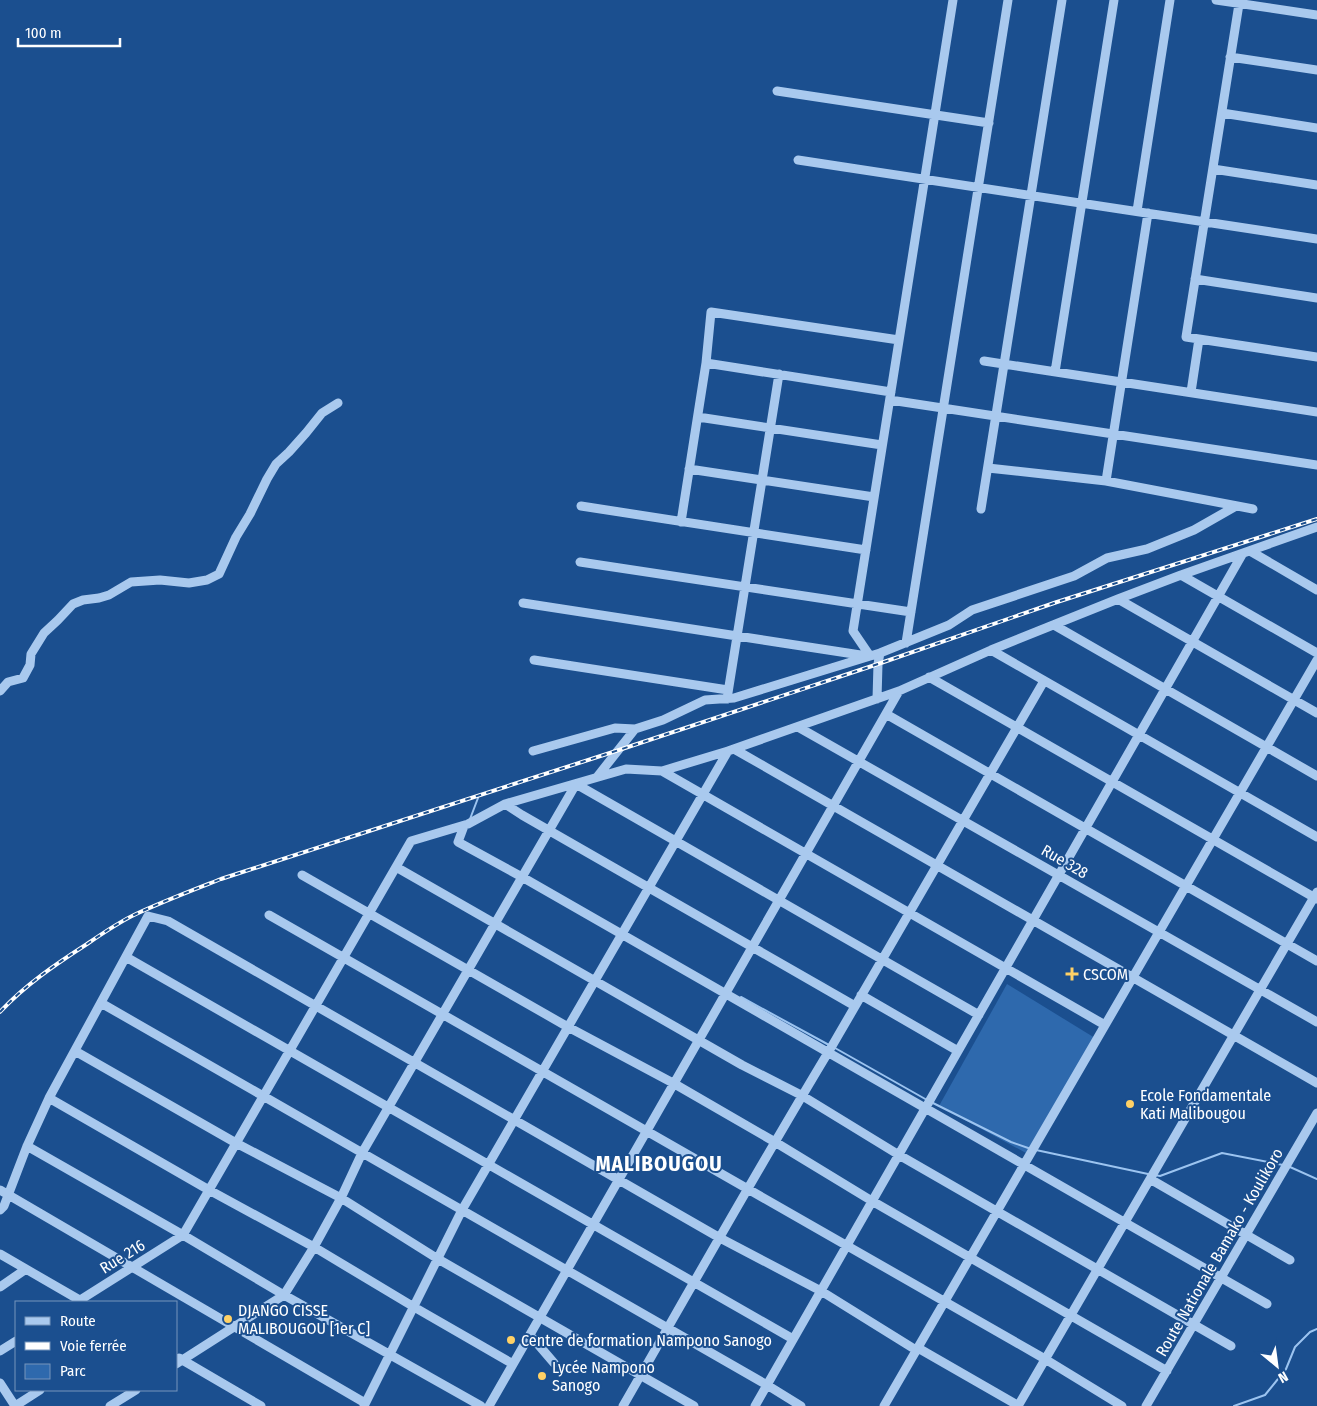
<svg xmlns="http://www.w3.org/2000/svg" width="1317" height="1406" font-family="'Fira Sans Condensed',sans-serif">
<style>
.green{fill:#2e69ad}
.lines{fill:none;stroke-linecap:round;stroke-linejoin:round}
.stream{stroke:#9cc4f0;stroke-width:2}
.minor{stroke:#a9c9ee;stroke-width:9}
.rail-casing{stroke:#fff;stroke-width:4}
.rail{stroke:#1b4f8f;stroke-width:2;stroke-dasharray:5.5;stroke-linecap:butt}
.poi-dot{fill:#ffd166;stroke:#1b4f8f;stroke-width:2}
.labels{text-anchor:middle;stroke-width:4;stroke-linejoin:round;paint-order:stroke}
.street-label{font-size:16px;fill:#fff;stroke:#1b4f8f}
.poi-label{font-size:16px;fill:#fff;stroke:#1b4f8f;text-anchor:start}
.district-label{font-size:21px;font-weight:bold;letter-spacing:1px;fill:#fff;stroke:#1b4f8f}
</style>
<rect width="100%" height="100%" fill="#1b4f8f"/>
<path class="green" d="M1007,984L1095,1038L1026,1153L939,1106Z"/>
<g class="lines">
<path class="stream" d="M470,819L478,798
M741,997L829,1045
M835,1048L927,1100
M931,1102L1011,1142L1031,1149
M1036,1150L1148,1174
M1290,1167L1317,1179
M1155,1175L1160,1176L1222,1153L1283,1165
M1234,1406L1265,1395L1286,1369L1295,1347L1310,1332L1317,1329"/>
<path class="minor" d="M1216,0L1317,15
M1239,4L1186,337L1317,357
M1230,57L1317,70
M777,91L989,123
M1222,113L1317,128
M798,160L1317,239
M1213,169L1317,185
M1137,211L1170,0
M1195,279L1317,298
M984,361L1317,412
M706,363L891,392
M1055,372L1114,0
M1191,392L1199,339
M890,400L1317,465
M698,417L882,445
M988,468L1106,481L1253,509
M689,469L874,497
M1106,481L1148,213
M581,506L866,550
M981,509L1062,0
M681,522L706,363L711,312L899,340
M1250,551L1317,590
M580,562L911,612
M1181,575L1317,653
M1118,599L1317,713
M523,603L867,656
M1054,625L1317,776
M906,643L1008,0
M991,650L1317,837
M870,656L853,631L953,0
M534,660L728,690
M929,677L1317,899
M0,691L8,682L23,678L30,665L31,654L44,633L58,620L73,604L83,600L99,598L109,595L131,582L160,580L189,583L207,580L219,574L236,537L250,514L267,479L276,464L289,452L306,433L322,413L338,403
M727,699L779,374
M877,699L878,664L880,653
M886,714L1317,961
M798,727L1317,1022
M734,749L1317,1083
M533,751L615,728L635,729L663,720L705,700L734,698L880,653L949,625L972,610L1074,576L1107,558L1147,549L1194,530L1236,506
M662,771L1105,1025
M597,777L635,729
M505,804L522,815L855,1006
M464,826L458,842L522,877L1267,1304
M396,867L742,1065L801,1095L899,1155L1231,1346
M302,875L568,1027L673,1083L775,1142L872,1201L1167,1371
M269,915L1045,1359L1122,1406
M126,957L793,1339
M861,995L958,1051
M101,1003L767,1385L801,1406
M75,1051L236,1143L341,1198L438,1259L694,1406
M49,1098L209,1190L314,1247L414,1307L513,1364
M27,1146L183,1235L284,1295L481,1406
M1150,1179L1290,1260
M0,1190L365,1403
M0,1210L4,1206L27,1146L49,1098L148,916L168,921L720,1238L821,1291L916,1350
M0,1254L83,1302
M0,1287L26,1269
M77,1302L183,1235L411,841L468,824L505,804L626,769L662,771L728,751
M530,1335L554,1363
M918,1348L1019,1406
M0,1351L16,1341
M179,1358L261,1406
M176,1364L284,1295L314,1247L341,1198L362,1153L576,784L979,1015
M0,1383L15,1406
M15,1406L40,1390
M110,1406L136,1390
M364,1406L462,1210L728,751L899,691L991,650L1118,599L1181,575L1317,527
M489,1406L899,691
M623,1406C692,1286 760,1165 832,1046L1044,681
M755,1406L1243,553
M884,1406L1317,660
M1018,1406L1317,892
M1146,1406L1317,1113"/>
<g class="rail-casing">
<path id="rail" d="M0,1012C25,985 56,964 87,944C103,933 119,922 136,914C164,901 193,890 221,879L619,750L878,664L1057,602L1317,519"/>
</g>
<use href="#rail" class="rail"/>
</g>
<g class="poi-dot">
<path d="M1069.5 966.5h5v5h5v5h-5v5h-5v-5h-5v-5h5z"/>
<circle cx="1130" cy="1104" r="5"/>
<circle cx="228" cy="1319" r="5"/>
<circle cx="511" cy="1340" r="5"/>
<circle cx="542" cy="1376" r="5"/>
</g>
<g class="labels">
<g class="street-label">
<text transform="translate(1065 861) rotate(30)" y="6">Rue 328</text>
<text transform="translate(1219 1252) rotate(-60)" y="6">Route Nationale Bamako - Koulikoro</text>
<text transform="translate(122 1256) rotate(-32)" y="6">Rue 216</text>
</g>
<g class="poi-label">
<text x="1083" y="980">CSCOM</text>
<text x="1140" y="1101">Ecole Fondamentale<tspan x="1140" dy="18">Kati Malibougou</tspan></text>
<text x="238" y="1316">DJANGO CISSE<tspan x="238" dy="18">MALIBOUGOU [1er C]</tspan></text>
<text x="521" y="1346">Centre de formation Nampono Sanogo</text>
<text x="552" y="1373">Lycée Nampono<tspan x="552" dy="18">Sanogo</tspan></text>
</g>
<g class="district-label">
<text x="659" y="1171">MALIBOUGOU</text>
</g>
</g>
<rect x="15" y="1301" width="162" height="90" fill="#1b4f8f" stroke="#7695bc"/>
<rect x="25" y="1317" width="25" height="8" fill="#a9c9ee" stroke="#7695bc"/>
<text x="60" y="1326" font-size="15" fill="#ffffff">Route</text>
<rect x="25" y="1342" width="25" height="8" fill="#ffffff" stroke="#7695bc"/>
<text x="60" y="1351" font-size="15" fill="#ffffff">Voie ferrée</text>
<rect x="25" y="1364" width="25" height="15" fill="#2e69ad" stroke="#7695bc"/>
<text x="60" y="1376" font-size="15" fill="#ffffff">Parc</text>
<g transform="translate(1277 1366) rotate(151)" stroke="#1b4f8f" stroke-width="4" paint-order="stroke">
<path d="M0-4L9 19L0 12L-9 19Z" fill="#ffffff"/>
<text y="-8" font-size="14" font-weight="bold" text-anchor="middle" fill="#ffffff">N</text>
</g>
<path d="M18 38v8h102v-8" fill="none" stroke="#ffffff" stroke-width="2.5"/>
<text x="25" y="38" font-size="15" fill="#ffffff" stroke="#1b4f8f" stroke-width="4" paint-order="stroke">100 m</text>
</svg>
